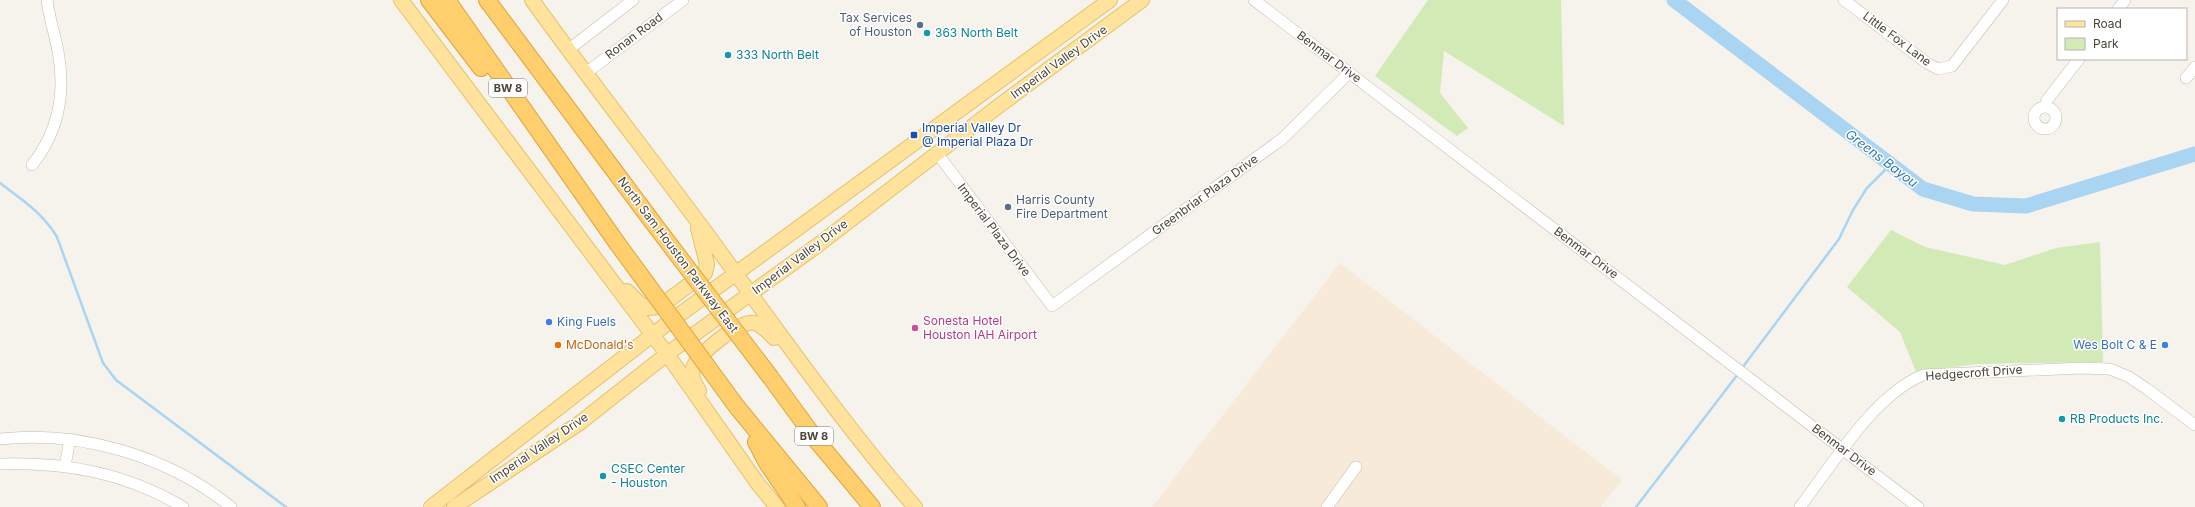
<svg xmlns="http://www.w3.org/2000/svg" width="2195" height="507" font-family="Inter,sans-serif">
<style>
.commercial{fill:#f7ead8}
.green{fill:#d2eab5}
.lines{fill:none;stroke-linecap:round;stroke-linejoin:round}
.stream{stroke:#a9d4f2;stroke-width:2.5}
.river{stroke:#a9d4f2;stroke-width:15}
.minor-casing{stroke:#c2bbae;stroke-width:12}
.major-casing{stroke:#e6c16a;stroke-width:16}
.highway-casing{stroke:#e0a43c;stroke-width:18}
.minor{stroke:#fff;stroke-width:11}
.major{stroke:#ffe39c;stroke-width:14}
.highway{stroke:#ffcf6e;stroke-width:16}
.highway-bridge-casing{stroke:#e0a43c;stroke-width:18;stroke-linecap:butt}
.highway-bridge{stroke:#ffcf6e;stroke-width:16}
.service-dot{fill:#5c6f8a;stroke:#fff;stroke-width:1.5}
.culture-dot{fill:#0f9aa8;stroke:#fff;stroke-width:1.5}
.transit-dot{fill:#1a4fb4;stroke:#fff;stroke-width:1.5}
.shop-dot{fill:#3f7fe0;stroke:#fff;stroke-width:1.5}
.hotel-dot{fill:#d1479c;stroke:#fff;stroke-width:1.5}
.food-dot{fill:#e8710a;stroke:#fff;stroke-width:1.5}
.labels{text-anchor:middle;stroke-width:3;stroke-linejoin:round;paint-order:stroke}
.shield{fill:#fff;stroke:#817c74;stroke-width:1}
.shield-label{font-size:11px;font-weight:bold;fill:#4b4439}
.service-label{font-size:12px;fill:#4e5e75;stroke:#fff;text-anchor:end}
.culture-label{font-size:12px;fill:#0d838f;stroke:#fff;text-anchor:start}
.street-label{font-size:12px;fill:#4b4439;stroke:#fff}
.transit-label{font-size:12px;fill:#164399;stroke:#fff;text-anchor:start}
.hotel-label{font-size:12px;fill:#b23c85;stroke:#fff;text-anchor:start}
.shop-label{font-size:12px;fill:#366cbe;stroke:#fff;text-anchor:start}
.food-label{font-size:12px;fill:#c56008;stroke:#fff;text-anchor:start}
.water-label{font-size:13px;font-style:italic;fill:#2e7ab2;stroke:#fff}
</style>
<rect width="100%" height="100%" fill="#f6f3ec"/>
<path class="commercial" d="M1340,263L1622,480L1601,507H1152Z"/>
<path class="green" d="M1428,0H1561L1564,126L1444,51L1440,93L1468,128L1457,136L1375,76Z
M1891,230L1925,247L2005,265L2056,248L2100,242L2103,362L1976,364L1916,372L1900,332L1847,287Z"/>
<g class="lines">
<path class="stream" d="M0,183C21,199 43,213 57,237L103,363L116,380L286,507
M1742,368L1839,239L1853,210L1867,188L1891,164
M1636,507L1738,374"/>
<path class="river" d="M1674,0L1923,189L1973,204L2026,206L2195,154"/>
<g class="minor-casing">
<path id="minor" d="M1254,0L1918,507
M1844,0L1927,63L1938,69L1952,66L2003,0
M2118,9L2125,0
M568,50L633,0
M586,73L683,0
M2186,78L2195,67
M2045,107L2047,100L2079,59
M2034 118a11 11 0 1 1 22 0a11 11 0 1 1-22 0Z
M937,153L1052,306L1282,139L1349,73
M32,165C59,131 66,93 58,51C55,34 49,18 47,0
M0,439C80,430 168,456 231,507
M0,464C66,462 126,473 183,507
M65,466L70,439
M1327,507L1356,467
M1800,507C1832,465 1874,395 1923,375L2082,368L2110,369L2129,377L2147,389L2195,425"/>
</g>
<g class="major-casing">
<path id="major" d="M401,0L667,354L758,484L777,507
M532,0C588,78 647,153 704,230C773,324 839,419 915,507
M627,291L639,303L648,308L659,307L705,273L707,264L698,228
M699,391C695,383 690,377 693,368C697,354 741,319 755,323C762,325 768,332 774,338
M431,507L664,326L1110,0
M454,507L581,422L667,354L818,245L1000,105L1142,0"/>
</g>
<g class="highway-casing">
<path id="highway" d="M429,0L481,68
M447,0L617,243
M487,0L651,220
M771,378L817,441L872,507
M737,407L819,507
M756,442L767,463L797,507"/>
</g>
<use href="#minor" class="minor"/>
<use href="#major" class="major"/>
<use href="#highway" class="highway"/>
<g class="highway-bridge-casing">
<path id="highway-bridge" d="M651,220L771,378
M617,243L737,407"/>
</g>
<use href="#highway-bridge" class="highway-bridge"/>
</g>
<g class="service-dot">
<circle cx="920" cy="25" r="4"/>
<circle cx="1008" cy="207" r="4"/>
</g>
<g class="culture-dot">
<circle cx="927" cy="33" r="4"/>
<circle cx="728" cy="55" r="4"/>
<circle cx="2062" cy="419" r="4"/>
<circle cx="603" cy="476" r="4"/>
</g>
<rect class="transit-dot" x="910" y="131" width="8" height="8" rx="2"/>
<g class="shop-dot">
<circle cx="549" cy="322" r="4"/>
<circle cx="2165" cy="345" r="4"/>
</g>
<circle class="hotel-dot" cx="915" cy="328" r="4"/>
<circle class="food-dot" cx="558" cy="345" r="4"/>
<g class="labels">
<g class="shield">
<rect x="489" y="79" width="38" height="18" rx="3"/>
<rect x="795" y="427" width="38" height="18" rx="3"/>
</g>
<g class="shield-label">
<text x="508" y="92">BW 8</text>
<text x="814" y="440">BW 8</text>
</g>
<g class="service-label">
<text x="912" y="22">Tax Services<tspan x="912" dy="14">of Houston</tspan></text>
<text x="1016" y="204" text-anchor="start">Harris County<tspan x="1016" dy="14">Fire Department</tspan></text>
</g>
<g class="culture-label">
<text x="935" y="37">363 North Belt</text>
<text x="736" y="59">333 North Belt</text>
<text x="2070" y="423">RB Products Inc.</text>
<text x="611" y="473">CSEC Center<tspan x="611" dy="14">- Houston</tspan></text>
</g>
<g class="street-label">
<text transform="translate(634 36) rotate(-37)" y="4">Ronan Road</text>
<text transform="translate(1897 39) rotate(37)" y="4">Little Fox Lane</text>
<text transform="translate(1329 57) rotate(37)" y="4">Benmar Drive</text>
<text transform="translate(1059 62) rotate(-36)" y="4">Imperial Valley Drive</text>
<text transform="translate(1205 195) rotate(-36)" y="4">Greenbriar Plaza Drive</text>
<text transform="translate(994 230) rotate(53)" y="4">Imperial Plaza Drive</text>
<text transform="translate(1586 253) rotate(37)" y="4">Benmar Drive</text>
<text transform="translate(678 255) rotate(53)" y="4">North Sam Houston Parkway East</text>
<text transform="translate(800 257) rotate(-37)" y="4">Imperial Valley Drive</text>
<text transform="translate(1974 373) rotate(-4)" y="4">Hedgecroft Drive</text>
<text transform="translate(539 448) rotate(-34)" y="4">Imperial Valley Drive</text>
<text transform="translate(1844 450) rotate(37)" y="4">Benmar Drive</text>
</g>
<g class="transit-label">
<text x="922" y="132">Imperial Valley Dr<tspan x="922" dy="14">@ Imperial Plaza Dr</tspan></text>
</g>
<g class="hotel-label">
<text x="923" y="325">Sonesta Hotel<tspan x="923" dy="14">Houston IAH Airport</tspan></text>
</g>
<g class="shop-label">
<text x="557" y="326">King Fuels</text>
<text x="2157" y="349" text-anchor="end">Wes Bolt C &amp; E</text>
</g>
<g class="food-label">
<text x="566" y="349">McDonald's</text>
</g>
<g class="water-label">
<text transform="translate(1882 158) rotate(37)" y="5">Greens Bayou</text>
</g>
</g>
<rect x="2057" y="8" width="130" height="52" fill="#ffffff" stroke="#b7b4b0"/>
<rect x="2065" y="21" width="20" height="6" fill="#ffe39c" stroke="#b7b4b0"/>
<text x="2093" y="28" font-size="12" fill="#4b4439">Road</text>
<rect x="2065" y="38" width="20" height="12" fill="#d2eab5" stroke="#b7b4b0"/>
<text x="2093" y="48" font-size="12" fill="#4b4439">Park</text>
</svg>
